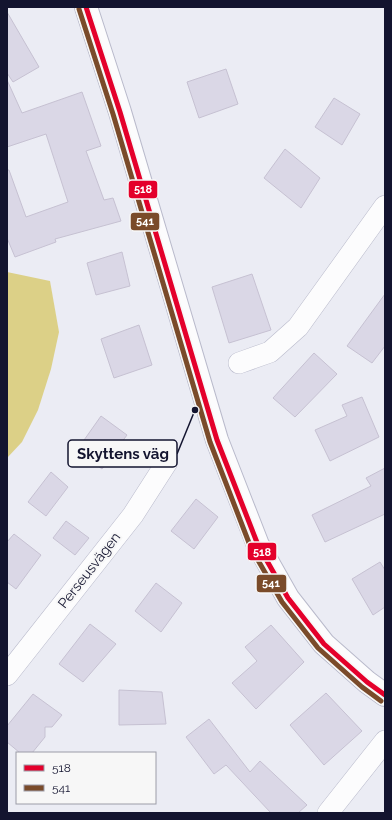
<svg xmlns="http://www.w3.org/2000/svg" width="392" height="820" font-family="Raleway,sans-serif">
<style>
.green{fill:#dcd087}
.building{fill:#dad7e6;stroke:#c6c1d2}
.lines{fill:none;stroke-linecap:round;stroke-linejoin:round}
.minor-casing{stroke:#b9bacb;stroke-width:22}
.tertiary-casing{stroke:#b9bacb;stroke-width:24}
.minor{stroke:#fcfcfd;stroke-width:21}
.tertiary{stroke:#fcfcfd;stroke-width:22}
.bus-1-casing{stroke:#f7f7f7;stroke-width:8}
.bus-2-casing{stroke:#f7f7f7;stroke-width:8}
.bus-1{stroke:#e4002b;stroke-width:5}
.bus-2{stroke:#7a4b2a;stroke-width:5}
.labels{text-anchor:middle;stroke-width:4;stroke-linejoin:round;paint-order:stroke}
.street-label{font-size:14px;fill:#13142f;stroke:#f7f7f7}
.leader{fill:none;stroke:#13142f;stroke-width:1.5}
.callout-dot{fill:#13142f;stroke:#f7f7f7;stroke-width:1.5}
.callout{fill:#f7f7f7;stroke:#13142f;stroke-width:1.5}
.callout-label{font-size:15px;text-anchor:middle;font-weight:bold;fill:#13142f}
.line-badge{stroke:#f7f7f7;stroke-width:1.5}
.badge-label{font-size:11px;text-anchor:middle;font-weight:bold;fill:#fff}
</style>
<rect width="100%" height="100%" fill="#ebecf4"/>
<path class="green" d="M7,272L50,281L59,332L51,369L38,410L22,442L7,458Z"/>
<path class="building" d="M7,12L39,67L13,82L7,73Z
M226,69L238,104L199,118L187,82Z
M7,80L22,113L82,92L101,146L86,151L104,200L113,198L121,221L55,239L56,242L15,257L7,238V170H9L26,217L68,202L46,134L7,147Z
M334,98L360,114L342,145L315,127Z
M285,149L320,178L301,208L264,178Z
M122,252L130,286L96,295L87,263Z
M252,274L271,330L229,343L212,287Z
M385,294V346L372,363L347,346Z
M139,325L152,365L114,378L101,339Z
M314,353L337,374L295,417L273,398Z
M362,397L379,437L330,461L315,430L347,416L342,405Z
M101,416L127,435L102,469L77,450Z
M385,468V514L325,542L312,515L371,486L366,478Z
M51,472L68,487L46,516L28,502Z
M196,499L218,517L194,549L171,531Z
M66,521L89,538L75,555L53,538Z
M14,534L41,555L16,589L7,582V542Z
M380,562L385,570V607L373,615L352,579Z
M156,583L182,603L161,632L135,611Z
M90,624L116,644L83,682L59,664Z
M271,625L304,662L256,709L232,683L257,661L245,647Z
M119,690L162,692L166,724L119,725Z
M326,693L362,731L324,765L290,725Z
M33,694L62,715L52,727H45V737L32,753H20L7,742V726Z
M209,719L250,772L260,761L307,805L298,813H271L226,765L214,774L186,737Z"/>
<g class="lines">
<g class="minor-casing">
<path id="minor" d="M239,363L270,352L298,327L385,206
M7,675L133,515L167,462
M328,813L385,741"/>
</g>
<g class="tertiary-casing">
<path id="tertiary" d="M86,7L120,112L217,440L258,545L288,598L324,644L367,682L385,695"/>
</g>
<use href="#minor" class="minor"/>
<use href="#tertiary" class="tertiary"/>
<g class="bus-1-casing">
<path id="bus-1" d="M86,7L120,112L217,440L258,545L288,598L324,644L367,682L385,695"/>
</g>
<g class="bus-2-casing">
<path id="bus-2" d="M79,9L113,114L210,442L251,548L282,602L318,648L362,687L381,701"/>
</g>
<use href="#bus-1" class="bus-1"/>
<use href="#bus-2" class="bus-2"/>
</g>
<g class="labels">
<g class="street-label">
<text transform="translate(89 570) rotate(-52)" y="5">Perseusvägen</text>
</g>
</g>
<path class="leader" d="M195 410L177 454"/>
<circle class="callout-dot" cx="195" cy="410" r="4"/>
<rect class="callout" x="68" y="440" width="109" height="27" rx="4"/>
<g class="callout-label">
<text x="123" y="459">Skyttens väg</text>
</g>
<g class="line-badge">
<rect x="128" y="180" width="30" height="19" rx="4" fill="#e4002b"/>
<rect x="130" y="212" width="30" height="19" rx="4" fill="#7a4b2a"/>
<rect x="247" y="542" width="30" height="19" rx="4" fill="#e4002b"/>
<rect x="256" y="574" width="31" height="19" rx="4" fill="#7a4b2a"/>
</g>
<g class="badge-label">
<text x="143" y="193">518</text>
<text x="145" y="225">541</text>
<text x="262" y="556">518</text>
<text x="271" y="587">541</text>
</g>
<rect width="392" height="820" fill="none" stroke="#13142f" stroke-width="16"/>
<rect x="16" y="752" width="140" height="52" fill="#f7f7f7" stroke="#9c9ca7"/>
<rect x="24" y="765" width="20" height="6" fill="#e4002b" stroke="#9c9ca7"/>
<text x="52" y="772" font-size="12" fill="#13142f">518</text>
<rect x="24" y="785" width="20" height="6" fill="#7a4b2a" stroke="#9c9ca7"/>
<text x="52" y="792" font-size="12" fill="#13142f">541</text>
</svg>
